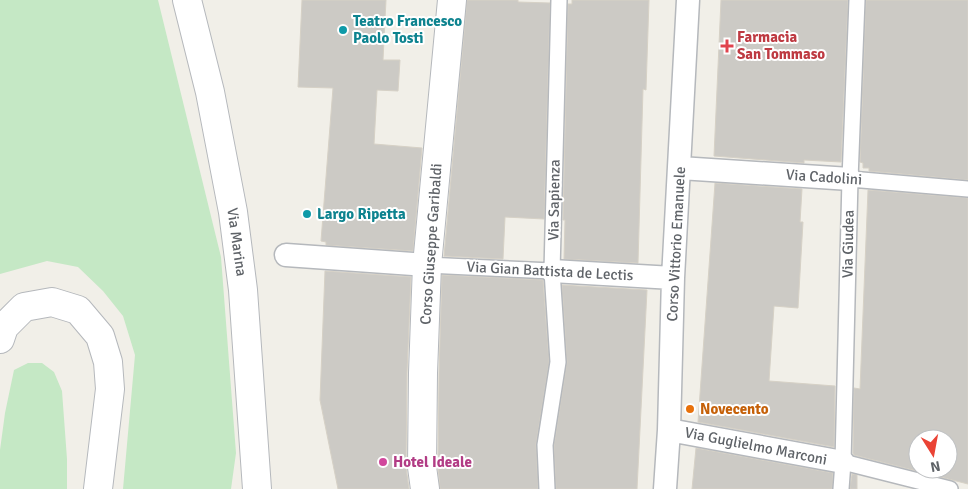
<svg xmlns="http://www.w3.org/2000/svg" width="968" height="489" font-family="Signika,sans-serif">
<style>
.green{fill:#c5e8c5}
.building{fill:#cccac5;stroke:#d6d1c6;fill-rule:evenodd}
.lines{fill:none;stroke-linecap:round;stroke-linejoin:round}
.service-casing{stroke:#b5b8bc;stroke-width:18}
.pedestrian-casing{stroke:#b5b8bc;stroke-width:25}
.minor-casing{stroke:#b5b8bc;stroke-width:30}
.tertiary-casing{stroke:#b5b8bc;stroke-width:30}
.service{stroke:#fff;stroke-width:15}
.pedestrian{stroke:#fff;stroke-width:22}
.minor{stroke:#fff;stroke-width:28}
.tertiary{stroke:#fff;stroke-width:28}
.culture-dot{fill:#0f9aa8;stroke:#fff;stroke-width:2}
.health-dot{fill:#e0444e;stroke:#fff;stroke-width:2}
.food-dot{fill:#e8710a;stroke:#fff;stroke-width:2}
.hotel-dot{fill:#d1479c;stroke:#fff;stroke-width:2}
.labels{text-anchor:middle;stroke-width:4;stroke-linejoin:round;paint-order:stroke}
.culture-label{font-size:15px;font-weight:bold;fill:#0d838f;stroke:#fff;text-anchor:start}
.health-label{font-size:15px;font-weight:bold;fill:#be3a42;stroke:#fff;text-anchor:start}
.street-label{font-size:15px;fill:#5f6368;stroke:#fff}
.food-label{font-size:15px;font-weight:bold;fill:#c56008;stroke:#fff;text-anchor:start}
.hotel-label{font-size:15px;font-weight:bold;fill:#b23c85;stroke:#fff;text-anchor:start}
</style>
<rect width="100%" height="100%" fill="#f1efe8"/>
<path class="green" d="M0,0H158L221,257L236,453L231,489H123L135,355L123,316L103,291L78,267L47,261L0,274Z
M28,363H42L54,372L62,391L67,459V489H0V450L5,413L14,370Z"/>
<path class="building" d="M302,0H386L383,60H400L398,91L377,90L374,144L422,148L413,251L326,245V242L321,241L333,88L298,87Z
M467,0H518V2L550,3L544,219L505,217L503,259L444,256Z
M572,0H649L646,90L643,89L638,263L564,259L565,220H563L568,4H572Z
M721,0H848L841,162L804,160V163L714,156Z
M866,0H968V180L869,171V168H863V163L860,162Z
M715,183L802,189L800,222H803L798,308L774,306L769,381L835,386L834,447L698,422Z
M868,190L968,198V484L854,455L853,453L854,388L860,389ZM918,439H948V469H918Z
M325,271L411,277L407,373L406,467L409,489H338L320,400Z
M442,275L543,280L549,362L536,444L538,489H440L438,466L439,373Z
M562,285L647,290L637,489H556L554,446L567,362Z
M696,448L833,473L832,489H692Z
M852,474L857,475V489H850Z"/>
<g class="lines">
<g class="service-casing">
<path id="service" d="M850,179L968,189
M427,265L552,271
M843,462L950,489
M547,489L545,445L558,362L552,271L559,0
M841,489L843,462L850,179L857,0"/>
</g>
<g class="pedestrian-casing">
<path id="pedestrian" d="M680,168L850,179
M286,255L427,265
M552,271L673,278
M669,430L843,462
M665,489L669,430L673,278L688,0"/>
</g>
<g class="minor-casing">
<path id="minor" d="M425,489L422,467L423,373L427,265L452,0"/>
</g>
<g class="tertiary-casing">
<path id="tertiary" d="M187,0L210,92L233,212L243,290L257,489
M0,339L4,327L24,307L52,302L78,310L100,336L108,362L110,389L98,489"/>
</g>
<use href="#service" class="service"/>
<use href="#pedestrian" class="pedestrian"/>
<use href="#minor" class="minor"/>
<use href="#tertiary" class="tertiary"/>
</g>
<g class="culture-dot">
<circle cx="343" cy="30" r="5"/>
<circle cx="307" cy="214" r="5"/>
</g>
<path class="health-dot" d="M724.5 38.5h5v5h5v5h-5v5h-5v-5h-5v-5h5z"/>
<circle class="food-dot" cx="690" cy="409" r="5"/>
<circle class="hotel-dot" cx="383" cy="462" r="5"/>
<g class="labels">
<g class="culture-label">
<text x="353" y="26">Teatro Francesco<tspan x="353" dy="17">Paolo Tosti</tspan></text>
<text x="317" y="219">Largo Ripetta</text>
</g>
<g class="health-label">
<text x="737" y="42">Farmacia<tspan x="737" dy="17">San Tommaso</tspan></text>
</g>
<g class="street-label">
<text transform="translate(824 177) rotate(4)" y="5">Via Cadolini</text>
<text transform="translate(554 200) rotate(-89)" y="5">Via Sapienza</text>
<text transform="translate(237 242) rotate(82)" y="5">Via Marina</text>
<text transform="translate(431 244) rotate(-86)" y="5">Corso Giuseppe Garibaldi</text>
<text transform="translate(676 244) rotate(-87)" y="5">Corso Vittorio Emanuele</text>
<text transform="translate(848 244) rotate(-89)" y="5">Via Giudea</text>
<text transform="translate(550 271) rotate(3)" y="5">Via Gian Battista de Lectis</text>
<text transform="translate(756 446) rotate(11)" y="5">Via Guglielmo Marconi</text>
</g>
<g class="food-label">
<text x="700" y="414">Novecento</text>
</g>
<g class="hotel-label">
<text x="393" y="467">Hotel Ideale</text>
</g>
</g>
<g transform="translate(933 454) rotate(169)"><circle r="24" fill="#ffffff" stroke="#bfc1c3"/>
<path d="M0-4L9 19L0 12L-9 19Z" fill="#ea4335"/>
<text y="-8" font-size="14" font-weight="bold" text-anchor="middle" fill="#5f6368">N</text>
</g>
</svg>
